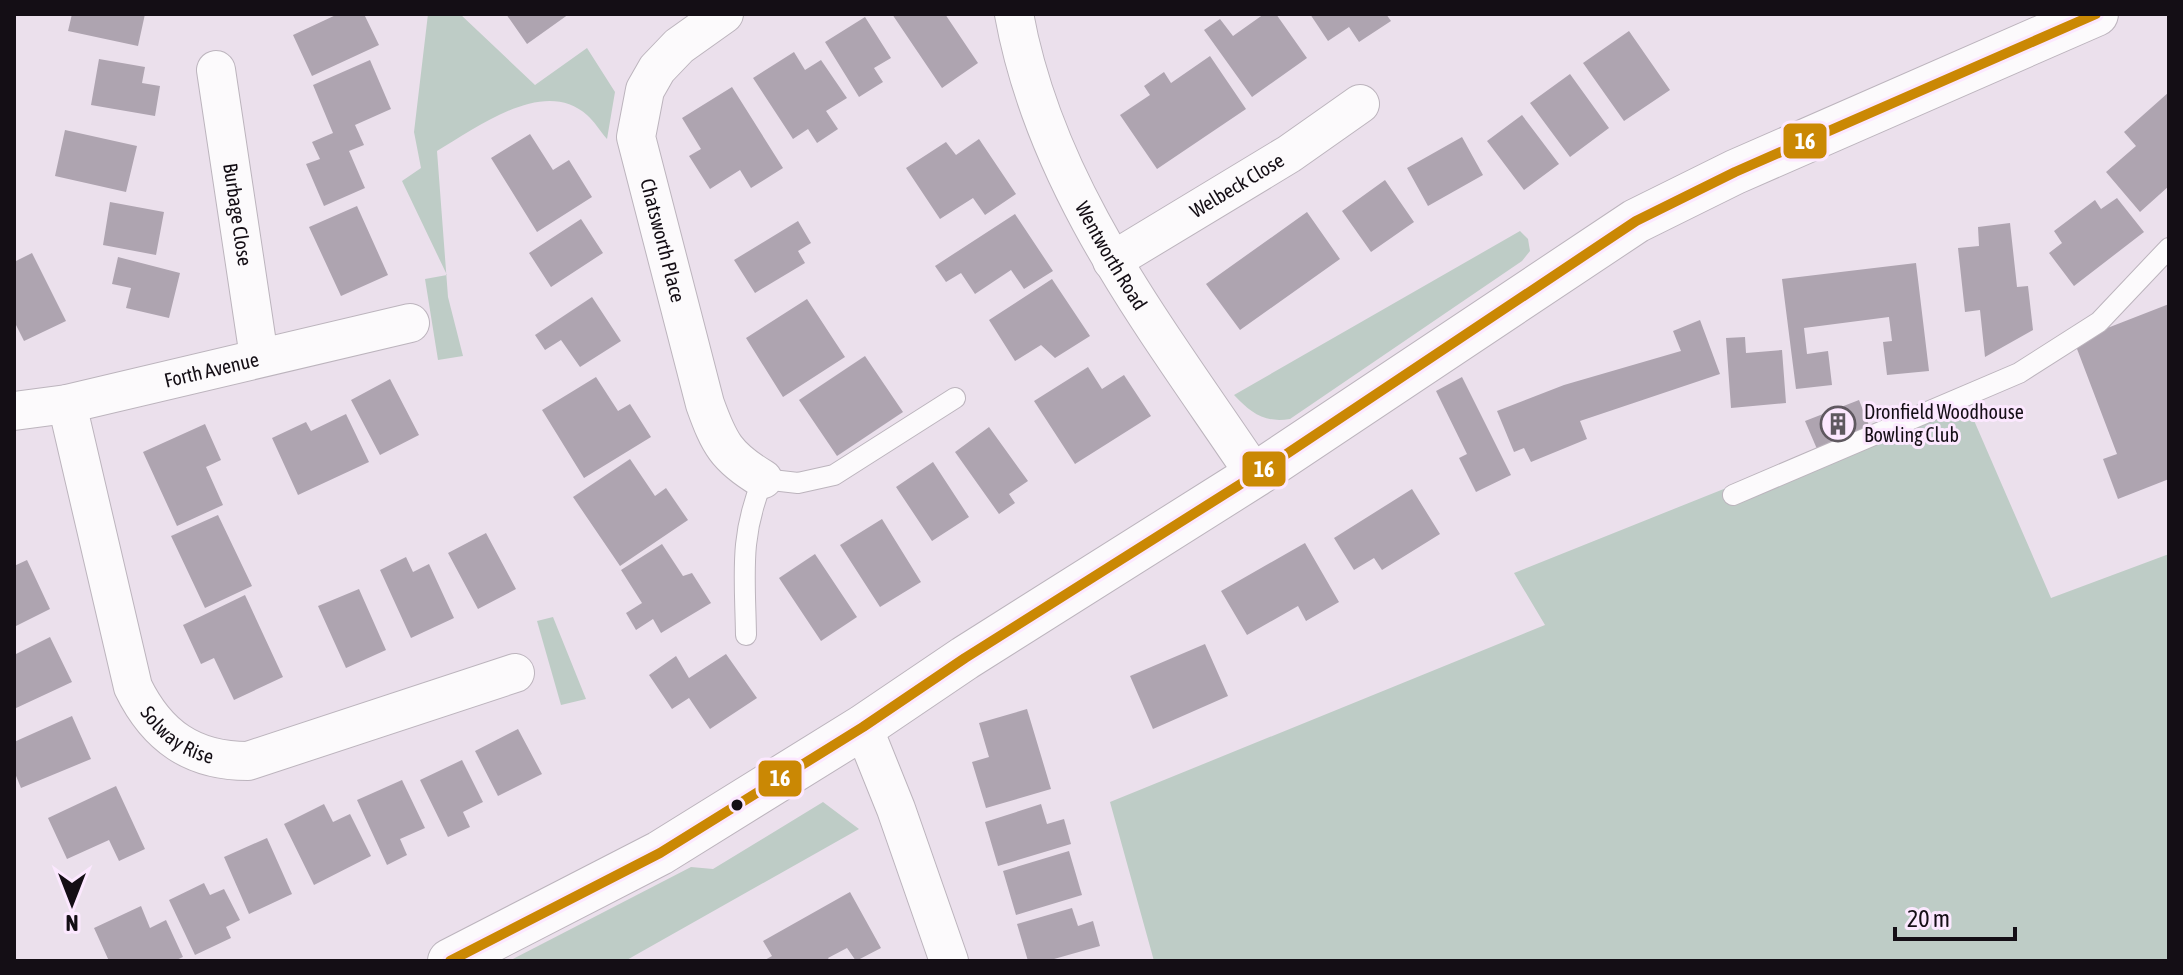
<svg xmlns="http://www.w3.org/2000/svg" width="2183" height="975" font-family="'Asap Condensed',sans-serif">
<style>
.green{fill:#beccc6}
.building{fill:#aea4b0}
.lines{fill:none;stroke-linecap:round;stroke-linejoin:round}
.lane-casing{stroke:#bcb4bd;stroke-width:22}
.street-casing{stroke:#bcb4bd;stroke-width:40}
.secondary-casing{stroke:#bcb4bd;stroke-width:46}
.lane{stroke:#fcfafc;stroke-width:20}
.street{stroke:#fcfafc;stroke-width:38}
.secondary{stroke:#fcfafc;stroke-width:44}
.bus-1-casing{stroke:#fce8ff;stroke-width:16}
.bus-1{stroke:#ca8804;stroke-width:10}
.bus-dot{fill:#140e15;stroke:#fce8ff;stroke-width:3}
.labels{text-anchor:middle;stroke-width:6;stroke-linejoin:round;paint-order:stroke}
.street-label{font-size:20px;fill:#140e15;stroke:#fce8ff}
.poi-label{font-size:20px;fill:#140e15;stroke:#fce8ff;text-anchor:start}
.line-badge{stroke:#fce8ff;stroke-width:3}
.badge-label{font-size:22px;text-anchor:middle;font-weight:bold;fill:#fff}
</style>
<rect width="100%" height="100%" fill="#ebe0ec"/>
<path class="green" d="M428,14H460L535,85L587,48L615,92L607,139C600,131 594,121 587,115C544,76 477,128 437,151L448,297L463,356L438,360L425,279L447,275L402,181L421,168L414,132Z
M1520,231L1528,239L1530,251L1522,261L1290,419C1264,423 1251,413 1234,395Z
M1966,402L2051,598L2169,554V961H1154L1110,802L1545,625L1514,573L1806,456Z
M553,617L586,699L561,705L537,621Z
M823,802L859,829L625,961H509L691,867L713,869Z"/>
<path class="building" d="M72,14H145L138,46L68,31Z
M338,14H364L379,45L312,76L293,35Z
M506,14H569L527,44Z
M892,14H945L978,63L942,88Z
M1264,14H1276L1307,58L1252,97L1204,30L1220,19L1233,36Z
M1310,14H1386L1391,21L1359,42L1349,27L1328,41Z
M865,17L891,58L874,68L883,82L859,97L825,42Z
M1629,31L1670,90L1624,121L1583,63Z
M794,52L805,70L821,60L847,98L826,111L838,129L817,143L808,129L793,139L753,78Z
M1210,56L1246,109L1157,169L1120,115L1150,95L1144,86L1164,72L1171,83Z
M99,59L145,67L142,83L160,86L155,116L91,105Z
M370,60L391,109L355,125L364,145L349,151L365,188L324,206L306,164L320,159L312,142L333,133L313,85Z
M1570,74L1609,128L1570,157L1530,103Z
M732,87L783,168L751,188L740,170L710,189L689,156L701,149L682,118Z
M2169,92V186L2140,212L2106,172L2136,146L2124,132Z
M1522,115L1559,164L1524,190L1487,141Z
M65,130L137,146L126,192L55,176Z
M530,134L553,170L569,160L592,197L537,232L491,158Z
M1462,137L1483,175L1428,206L1407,168Z
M979,139L1016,194L985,215L973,198L940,219L906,168L946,142L956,155Z
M1385,180L1414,222L1371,252L1342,211Z
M2117,198L2144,232L2074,286L2049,253L2062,243L2054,231L2095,200L2101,209Z
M110,202L164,212L156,255L103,245Z
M357,206L388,275L341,296L309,227Z
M1307,212L1340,259L1240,330L1206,284Z
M1015,214L1053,271L1024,289L1011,270L975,294L961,273L946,282L935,266Z
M581,219L603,253L551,287L529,253Z
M798,221L811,243L798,251L805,263L755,293L734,260Z
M2010,223L2017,287L2028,286L2033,330L1985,357L1980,310L1965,312L1958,248L1979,246L1978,227Z
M32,253L66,321L24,341L14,321V262Z
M118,257L180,273L169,318L126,308L131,288L112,284Z
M1916,263L1929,371L1887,375L1883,342L1892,341L1889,317L1804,328L1807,354L1828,351L1832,385L1796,389L1782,279Z
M1052,279L1090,336L1055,358L1041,345L1015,361L989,320Z
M592,297L621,341L580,367L561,340L545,350L535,335Z
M807,299L845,357L783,397L746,338Z
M2169,304V479L2118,499L2103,459L2117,454L2074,341Z
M1700,320L1720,374L1580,421L1587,439L1531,462L1524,448L1514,452L1497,411L1564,385L1681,351L1673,331Z
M1745,337L1746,353L1782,350L1786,403L1731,408L1726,338Z
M865,356L903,412L837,456L799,400Z
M1088,367L1102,389L1124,375L1151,416L1075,464L1034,401Z
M596,377L618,411L630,404L651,437L584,478L542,410Z
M1462,377L1511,475L1476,492L1459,458L1467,454L1436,391Z
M390,379L419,435L380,455L351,400Z
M1859,400L1870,428L1817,449L1805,421Z
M346,414L369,462L298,495L272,438L306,422L311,431Z
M205,424L221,460L206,467L223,505L177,526L143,452Z
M989,427L1028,481L1009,494L1015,503L999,514L955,452Z
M630,459L655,496L666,488L688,520L620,566L573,497Z
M933,462L969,517L932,541L896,487Z
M1412,489L1440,534L1382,570L1374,558L1354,570L1334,538Z
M218,515L252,586L205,608L171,536Z
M882,519L921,582L880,607L840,545Z
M486,533L516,589L478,609L448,553Z
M1305,543L1339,602L1306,621L1298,606L1247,635L1221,591Z
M662,544L683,576L692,573L711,603L661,633L653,619L636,630L626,613L642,603L621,570Z
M815,554L857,617L821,641L779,578Z
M406,557L413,572L429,564L454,618L411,638L380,570Z
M27,560L50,609L14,627V566Z
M359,589L386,650L346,668L318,606Z
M245,595L283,677L234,700L214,658L201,664L183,625Z
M50,637L72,682L14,709V655Z
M1205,644L1228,696L1153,729L1130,676Z
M726,654L757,698L710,729L689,698L672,709L649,675L676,656L689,678Z
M1027,709L1051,789L986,808L972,762L989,757L979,723Z
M72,716L91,759L21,788L14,771V742Z
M518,729L542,774L498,796L475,751Z
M462,760L483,802L463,812L470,827L448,837L420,780Z
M402,780L425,828L400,839L407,855L387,865L357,800Z
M116,786L145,849L119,861L109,840L67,859L48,818Z
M324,804L333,822L350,814L371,856L314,885L284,824Z
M1041,804L1047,824L1064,819L1071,844L998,866L985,822Z
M267,838L292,894L249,914L224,857Z
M1069,851L1082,895L1016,915L1003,871Z
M204,883L210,895L224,889L240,920L226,927L231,938L195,955L169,900Z
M850,892L881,948L856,961L847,948L828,958L830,961H763L772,956L763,941Z
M141,906L150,928L166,920L183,957L174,961H109L94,928Z
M1072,908L1078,926L1093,921L1100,946L1047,961H1028L1017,924Z"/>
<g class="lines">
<g class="lane-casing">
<path id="lane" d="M1733,495L2019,373L2099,322L2169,248
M746,635C745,574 739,537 763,479L798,483L834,475L955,398"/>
</g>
<g class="street-casing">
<g id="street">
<path id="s1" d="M724,14L679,46L657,69L645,90L636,137L705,404C719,443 726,457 763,479"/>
<path id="s2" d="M1014,14C1046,190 1158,330 1255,475"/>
<path id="s3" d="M216,70L259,357"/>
<path id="s4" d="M1112,261L1289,154L1360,104"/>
<path id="s5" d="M67,404L133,687C157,736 192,761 248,761L515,673"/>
<path id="s6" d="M14,411L67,404L410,323"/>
<path d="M863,727L896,809L949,961"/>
</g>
</g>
<g class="secondary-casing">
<path id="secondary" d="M450,961L660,853L863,727L965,658L1255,475L1636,221L1735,172L2096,14"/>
</g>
<use href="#lane" class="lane"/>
<use href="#street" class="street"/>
<use href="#secondary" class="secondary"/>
<g class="bus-1-casing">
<path id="bus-1" d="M450,961L660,853L863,727L965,658L1255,475L1636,221L1735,172L2096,14"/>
</g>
<use href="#bus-1" class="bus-1"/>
</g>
<defs>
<g id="building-ring" transform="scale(1.8)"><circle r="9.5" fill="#fce8ff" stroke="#5f5860" stroke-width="1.5"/><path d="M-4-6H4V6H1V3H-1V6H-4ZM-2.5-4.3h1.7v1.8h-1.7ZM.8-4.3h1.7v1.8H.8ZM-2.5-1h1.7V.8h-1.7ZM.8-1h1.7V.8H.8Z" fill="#5f5860"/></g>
</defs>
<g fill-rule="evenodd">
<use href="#building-ring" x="1838" y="424"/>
</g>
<circle class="bus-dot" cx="737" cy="805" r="7"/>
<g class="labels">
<g class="street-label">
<text dy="7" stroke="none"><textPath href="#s4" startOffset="146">Welbeck Close</textPath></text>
<text dy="7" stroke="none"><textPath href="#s3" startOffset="146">Burbage Close</textPath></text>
<text dy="7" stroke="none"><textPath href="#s1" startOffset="266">Chatsworth Place</textPath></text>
<text dy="7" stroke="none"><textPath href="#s2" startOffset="262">Wentworth Road</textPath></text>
<text dy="7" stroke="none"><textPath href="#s6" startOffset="202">Forth Avenue</textPath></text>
<text dy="7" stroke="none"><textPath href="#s5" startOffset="358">Solway Rise</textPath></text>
</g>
<g class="poi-label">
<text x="1864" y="419">Dronfield Woodhouse<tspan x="1864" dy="23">Bowling Club</tspan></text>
</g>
</g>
<g class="line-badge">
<rect x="1782" y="122" width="46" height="38" rx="8" fill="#ca8804"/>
<rect x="1241" y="450" width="46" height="38" rx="8" fill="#ca8804"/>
<rect x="757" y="759" width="46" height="39" rx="8" fill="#ca8804"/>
</g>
<g class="badge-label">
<text x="1805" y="149">16</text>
<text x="1264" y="477">16</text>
<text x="780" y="786">16</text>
</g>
<rect width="2183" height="975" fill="none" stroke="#140e15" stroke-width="32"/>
<g transform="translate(72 903) rotate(180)" stroke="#fce8ff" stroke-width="6" paint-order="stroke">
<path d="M0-6L14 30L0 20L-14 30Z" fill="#140e15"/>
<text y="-12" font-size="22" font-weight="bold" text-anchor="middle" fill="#140e15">N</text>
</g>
<path d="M1895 927v12h120v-12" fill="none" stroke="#140e15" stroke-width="4"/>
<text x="1907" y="927" font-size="24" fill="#140e15" stroke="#fce8ff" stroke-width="6" paint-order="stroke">20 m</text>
</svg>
